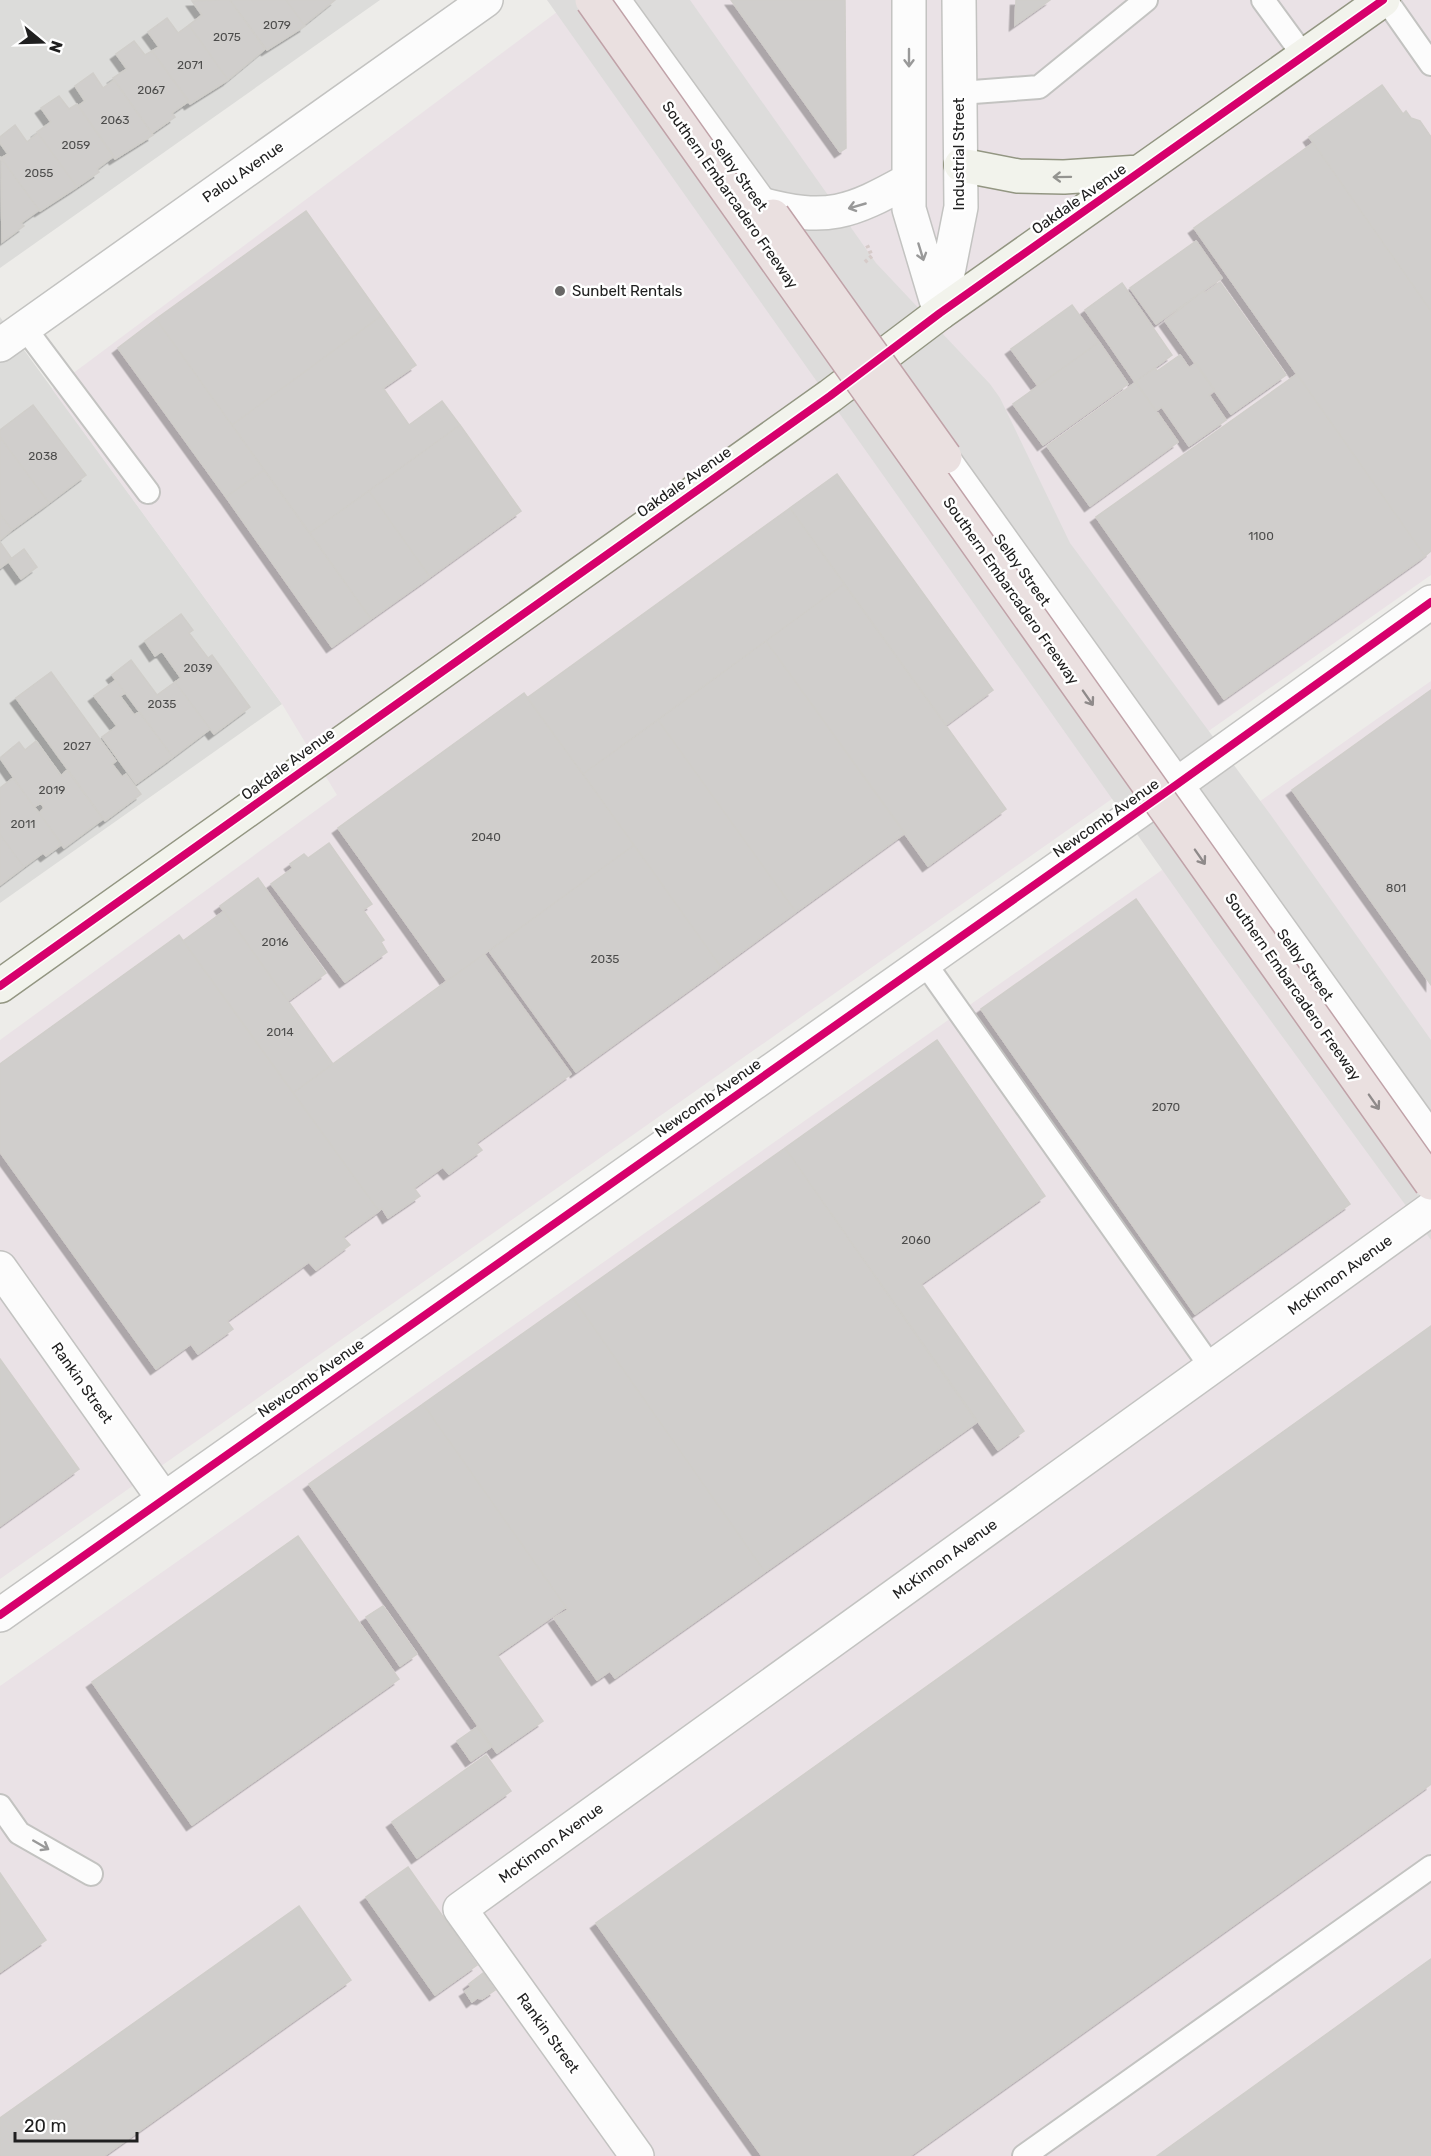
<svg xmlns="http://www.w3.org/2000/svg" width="1431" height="2156" font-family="Rubik,sans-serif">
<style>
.residential{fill:#dcdcda}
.industrial{fill:#eae2e6}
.pier{fill:#dddcdb}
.building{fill:#d0cecc;stroke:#d0ceca;stroke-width:1.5;filter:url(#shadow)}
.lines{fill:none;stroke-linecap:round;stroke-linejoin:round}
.service-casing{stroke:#c3c3c1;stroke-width:26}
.minor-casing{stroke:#c3c3c1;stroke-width:36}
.tertiary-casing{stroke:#c3c3c1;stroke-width:36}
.secondary-casing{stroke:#939682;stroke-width:36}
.path{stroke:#d6cbc9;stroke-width:4;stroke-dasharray:3 3;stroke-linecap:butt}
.service{stroke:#fcfcfc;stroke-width:22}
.minor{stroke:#fcfcfc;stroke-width:33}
.tertiary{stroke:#fcfcfc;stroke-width:33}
.secondary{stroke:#f2f3ec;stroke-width:33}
.motorway-bridge-casing{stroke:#c0a2a8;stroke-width:36;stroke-linecap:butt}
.motorway-bridge{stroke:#eae0e0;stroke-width:33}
.cycleway-casing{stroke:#fff;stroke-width:11}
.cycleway{stroke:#d6006c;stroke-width:8}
.oneway{stroke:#999}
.oneway2{stroke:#949490}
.oneway3{stroke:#8f8a8a}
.poi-dot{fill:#686766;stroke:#fff;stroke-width:2}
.labels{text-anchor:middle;stroke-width:5;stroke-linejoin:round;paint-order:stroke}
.number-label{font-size:12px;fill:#4c4c4b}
.street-label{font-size:15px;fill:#202020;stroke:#fff}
.poi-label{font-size:15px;fill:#202020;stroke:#fff;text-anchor:start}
</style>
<defs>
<filter id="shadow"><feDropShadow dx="-5.5" dy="5.5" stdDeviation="0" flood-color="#0004"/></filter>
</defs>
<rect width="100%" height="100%" fill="#edece9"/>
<path class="residential" d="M0,0H380L0,268Z
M0,317L282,704L0,903Z"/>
<path class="industrial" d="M573,0H1431V575L0,1579V1040L337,795L282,704L52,389Z
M1431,681V2156H0V1686Z"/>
<path class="pier" d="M547,0H690L876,263L990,384L1000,398L1070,543L1270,814L1431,1040V1240L1214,943Z"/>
<path class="building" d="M220,0H230L265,49L228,80L189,25L202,15L192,1Z
M230,0H286L305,26L267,50Z
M286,0H335L304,25Z
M731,0H845L846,148L840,152Z
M1016,0H1050L1015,25Z
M167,18L178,33L189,25L228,80L190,104L152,51L159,47L148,32Z
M134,41L145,55L152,51L189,101L172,113L175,117L152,133L113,78L127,69L116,54Z
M93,73L103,88L114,80L153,135L115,159L78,106L85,101L75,86Z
M1382,85L1403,114L1406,111L1411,118L1420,121L1431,137V311L1309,137Z
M59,96L69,109L77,104L114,156L97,169L99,172L77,187L37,132L51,122L41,108Z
M15,125L27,142L38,133L77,187L40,211L1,158L8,154L0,143V137Z
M1313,143L1431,311V551L1425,556L1194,228Z
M1,158L39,210L21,223L24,226L2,242Z
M306,211L381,316L232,425L156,319Z
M1196,241L1222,278L1156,324L1130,288Z
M1220,282L1286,375L1231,414L1165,321L1203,291L1205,293Z
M1122,283L1172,355L1135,382L1085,310Z
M1072,305L1099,342L1038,386L1011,349Z
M381,316L416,365L383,388L409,425L442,401L460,425L310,533L232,425Z
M156,319L264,470L226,497L118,348Z
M1099,342L1128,384L1043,445L1013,404Z
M1180,355L1189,368L1196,363L1215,390L1209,395L1226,420L1189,446L1162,407L1156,411L1135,382L1155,368L1157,371Z
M1297,374L1425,556L1224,699L1096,517Z
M1136,382L1178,442L1090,506L1047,446Z
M33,405L86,475L49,503L0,437V430Z
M460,425L521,511L430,577L369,491Z
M0,437L49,503L12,530L0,514Z
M264,470L371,619L332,647L226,497Z
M837,474L993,690L946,725L790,508Z
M369,491L430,577L371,619L310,533Z
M790,508L844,584L583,774L527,698Z
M0,514L12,530L0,540Z
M0,542L12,559L0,568Z
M24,549L37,567L21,579L8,561Z
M844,584L1006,809L928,866L766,641Z
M181,614L193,630L189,633L208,658L212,655L250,707L214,734L175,682L181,678L162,651L155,656L145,641Z
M766,641L905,833L796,912L658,720Z
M131,660L157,695L175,682L210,729L173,757L112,675Z
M51,672L116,761L112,764L122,777L126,774L141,794L105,821L16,698Z
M116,680L125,693L120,696L134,715L139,712L173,757L136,784L102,737L117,726L94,696Z
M1431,690V985L1292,790Z
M524,693L634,845L447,981L338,828Z
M658,720L796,912L721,967L583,774Z
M36,741L61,776L67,770L103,819L64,848L39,813L44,808L41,803L34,807L0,758L19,742L25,750Z
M13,778L62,844L46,856L43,853L24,867L0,835V788Z
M0,835L24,867L0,885Z
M329,843L372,904L363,910L384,940L381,942L387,952L345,982L271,884L293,868L290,864L304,854L308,858Z
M634,845L721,967L576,1072L489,951Z
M258,878L326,973L288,1001L220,906Z
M1136,899L1350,1204L1195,1314L981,1009Z
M224,911L333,1064L293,1093L183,941Z
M179,935L379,1211L343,1237L350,1245L316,1270L309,1262L227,1321L233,1329L198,1354L191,1344L156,1369L0,1152V1064Z
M484,954L571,1074L476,1143L482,1150L449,1174L443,1167L414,1188L420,1196L388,1218L382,1208L379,1211L293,1093Z
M937,1040L1045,1196L921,1284L1024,1431L998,1450L785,1148Z
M785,1148L977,1422L765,1572L573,1298Z
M573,1298L765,1572L615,1678L610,1671L597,1680L554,1618L568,1610L423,1404Z
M1431,1326V1784L910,2156H762L596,1923Z
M0,1359L79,1469L0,1526Z
M423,1404L566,1607L497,1655L543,1721L497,1753L309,1484Z
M298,1536L399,1679L192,1825L92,1682Z
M383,1606L417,1654L400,1666L366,1617Z
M477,1727L491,1747L471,1761L457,1741Z
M486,1755L511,1791L417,1858L392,1822Z
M408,1867L477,1965L435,1995L366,1897Z
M0,1873L46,1940L0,1972Z
M299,1906L351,1980L104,2156H0V2118Z
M1431,1959V2156H1157Z
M483,1973L495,1990L482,1999L477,1998L472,2002L465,1991L471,1987L469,1984Z"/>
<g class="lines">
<g class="service-casing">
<path id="service" d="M1263,0L1304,56
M1386,0L1431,64
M960,93L1039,87L1146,0
M24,327L148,492
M924,962L1211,1367
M0,1806L19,1833L91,1874
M1024,2156L1431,1867"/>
</g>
<g class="minor-casing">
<path id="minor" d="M613,0L777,227
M0,345L486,0
M926,435L1431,1141
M0,1268L163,1498
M0,1615L1176,785L1431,602
M637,2156L460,1909L1431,1209"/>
</g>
<g class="tertiary-casing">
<path id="tertiary" d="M909,0V209L940,313
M760,204C827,222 850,213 909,180
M941,308L961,207L959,0"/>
</g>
<g class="secondary-casing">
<path id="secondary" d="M961,165L1018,176L1064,177L1139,172
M0,986L830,396L940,313L1383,0"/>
</g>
<path class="path" d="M865,262L872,256L866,243"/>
<use href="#service" class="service"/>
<use href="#minor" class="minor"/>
<use href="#tertiary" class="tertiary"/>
<use href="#secondary" class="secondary"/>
<g class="motorway-bridge-casing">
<path id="motorway-bridge" d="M592,0L1431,1183
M773,216L945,457"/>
</g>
<use href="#motorway-bridge" class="motorway-bridge"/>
<g class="cycleway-casing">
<path id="cycleway" d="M0,986L830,396L940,313L1383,0
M0,1615L1176,785L1431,602"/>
</g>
<use href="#cycleway" class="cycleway"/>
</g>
<defs><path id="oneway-shaft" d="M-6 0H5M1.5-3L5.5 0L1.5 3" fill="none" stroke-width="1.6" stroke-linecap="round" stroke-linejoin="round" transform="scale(1.5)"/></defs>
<g class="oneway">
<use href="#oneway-shaft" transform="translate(909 58) rotate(90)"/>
<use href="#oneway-shaft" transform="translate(857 206) rotate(164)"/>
<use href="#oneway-shaft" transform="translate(921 252) rotate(73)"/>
<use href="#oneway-shaft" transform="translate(41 1845) rotate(30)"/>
</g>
<use class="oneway2" href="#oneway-shaft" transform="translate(1062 177) rotate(179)"/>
<g class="oneway3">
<use href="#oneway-shaft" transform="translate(1088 698) rotate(55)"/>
<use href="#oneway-shaft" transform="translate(1200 857) rotate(55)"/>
<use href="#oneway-shaft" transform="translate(1374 1102) rotate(55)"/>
</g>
<circle class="poi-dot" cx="560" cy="291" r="6"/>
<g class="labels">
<g class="number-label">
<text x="277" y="29">2079</text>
<text x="227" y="41">2075</text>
<text x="190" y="69">2071</text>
<text x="151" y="94">2067</text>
<text x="115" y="124">2063</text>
<text x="76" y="149">2059</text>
<text x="39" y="177">2055</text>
<text x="43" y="460">2038</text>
<text x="1261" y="540">1100</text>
<text x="198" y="672">2039</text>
<text x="162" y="708">2035</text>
<text x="77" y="750">2027</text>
<text x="52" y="794">2019</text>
<text x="23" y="828">2011</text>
<text x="486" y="841">2040</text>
<text x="1396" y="892">801</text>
<text x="275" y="946">2016</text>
<text x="605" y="963">2035</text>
<text x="280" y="1036">2014</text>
<text x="1166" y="1111">2070</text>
<text x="916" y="1244">2060</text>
</g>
<g class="street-label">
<text transform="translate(959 154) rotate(-90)" y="5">Industrial Street</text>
<text transform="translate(243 172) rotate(-35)" y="5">Palou Avenue</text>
<text transform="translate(739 175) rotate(54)" y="5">Selby Street</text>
<text transform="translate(730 195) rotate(55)" y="5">Southern Embarcadero Freeway</text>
<text transform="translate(1079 199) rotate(-35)" y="5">Oakdale Avenue</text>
<text transform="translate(684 482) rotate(-35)" y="5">Oakdale Avenue</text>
<text transform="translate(1022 570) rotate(54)" y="5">Selby Street</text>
<text transform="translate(1011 591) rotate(55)" y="5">Southern Embarcadero Freeway</text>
<text transform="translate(288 764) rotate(-36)" y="5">Oakdale Avenue</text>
<text transform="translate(1106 818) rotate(-35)" y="5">Newcomb Avenue</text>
<text transform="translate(1305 965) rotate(54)" y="5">Selby Street</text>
<text transform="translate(1293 987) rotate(55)" y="5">Southern Embarcadero Freeway</text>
<text transform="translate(708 1098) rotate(-35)" y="5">Newcomb Avenue</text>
<text transform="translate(1340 1275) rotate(-36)" y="5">McKinnon Avenue</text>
<text transform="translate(311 1378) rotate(-35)" y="5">Newcomb Avenue</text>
<text transform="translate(82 1383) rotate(55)" y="5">Rankin Street</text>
<text transform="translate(945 1559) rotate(-36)" y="5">McKinnon Avenue</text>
<text transform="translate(551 1843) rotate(-36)" y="5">McKinnon Avenue</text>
<text transform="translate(548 2033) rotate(54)" y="5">Rankin Street</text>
</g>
<g class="poi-label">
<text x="572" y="296">Sunbelt Rentals</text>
</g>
</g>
<g transform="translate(42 42) rotate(109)" stroke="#ffffff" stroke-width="4.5" paint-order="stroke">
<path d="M0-4.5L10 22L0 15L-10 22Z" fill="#202020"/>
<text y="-9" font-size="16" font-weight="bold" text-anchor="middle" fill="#202020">N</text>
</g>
<path d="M15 2132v9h122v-9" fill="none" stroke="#202020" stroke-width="3"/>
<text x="24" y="2132" font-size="18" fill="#202020" stroke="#ffffff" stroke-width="4.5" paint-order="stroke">20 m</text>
</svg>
